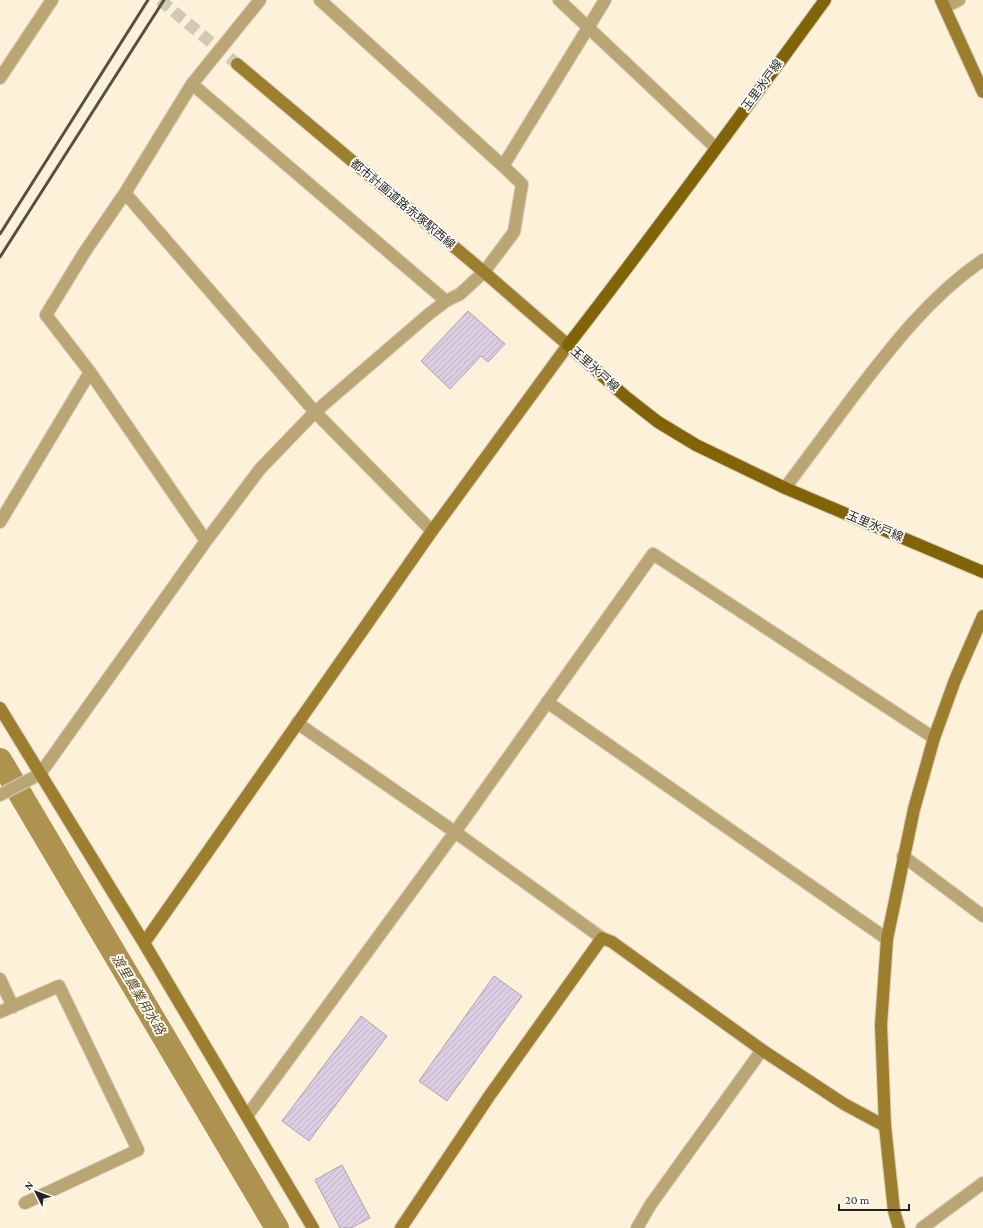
<svg xmlns="http://www.w3.org/2000/svg" width="983" height="1228" font-family="'Crimson Pro','Noto Sans JP',serif">
<style>
.lines{fill:none;stroke-linecap:round;stroke-linejoin:round}
.canal{stroke:#ae924f;stroke-width:24}
.building{fill:url(#building-hatch);stroke:#af9fb4}
.secondary-tunnel{stroke:#d2c9b3;stroke-width:12;stroke-dasharray:12 6;stroke-linecap:butt}
.lane-casing{stroke:#d7cdb7;stroke-width:14}
.street-casing{stroke:#d7cdb7;stroke-width:14}
.secondary-casing{stroke:#d7cdb7;stroke-width:14}
.primary-casing{stroke:#d7cdb7;stroke-width:14}
.lane{stroke:#baa575;stroke-width:12}
.street{stroke:#baa575;stroke-width:12}
.secondary{stroke:#9d7e2f;stroke-width:12}
.primary{stroke:#826408;stroke-width:12}
.rail{stroke:#555043;stroke-width:3}
.labels{text-anchor:middle;stroke-width:3.5;stroke-linejoin:round;paint-order:stroke}
.street-label{font-size:12px;fill:#28241b;stroke:#fff}
.water-label{font-size:13px;font-style:italic;fill:#614c19;stroke:#fff}
</style>
<defs>
<pattern id="building-hatch" width="6" height="6" patternUnits="userSpaceOnUse"><rect width="6" height="6" fill="#ddcde3"/><path d="M-1 1l2-2M0 6l6-6M5 7l2-2" fill="none" stroke="#beb0c2"/></pattern>
</defs>
<rect width="100%" height="100%" fill="#fdf2d9"/>
<g class="lines">
<path class="canal" d="M0,760L277,1228"/>
</g>
<path class="building" d="M468,311L505,344L488,362L481,356L450,389L421,361Z
M494,976L522,996L447,1101L419,1081Z
M361,1016L387,1036L309,1141L282,1121Z
M342,1165L370,1218L351,1228H340L315,1180Z"/>
<g class="lines">
<path class="secondary-tunnel" d="M160,0L237,64"/>
<g class="lane-casing">
<path id="lane" d="M547,702L887,939
M903,856L983,916
M922,1228L983,1183"/>
</g>
<g class="street-casing">
<path id="street" d="M320,0L503,166
M559,0L716,148
M945,7L959,0
M0,78L52,0
M192,84L446,301
M125,193L315,412L432,531
M785,488C807,458 830,428 852,398C891,347 930,296 983,260
M0,522L90,372
M206,541L90,372L46,315L84,253L125,193L192,84L260,0
M297,723L455,832L602,938
M0,795L40,774L206,541L260,469L315,412L429,314L446,301L460,294L484,272L514,232L522,184L503,166L605,0
M0,979L13,1007
M0,1012L59,986L138,1150L25,1203
M247,1116L455,832L653,554L934,738
M637,1228L651,1204L762,1050"/>
</g>
<g class="secondary-casing">
<path id="secondary" d="M941,0L983,92
M0,708L144,943L313,1228
M144,943L432,531L568,345L484,272L237,64
M401,1228L490,1095L602,938L612,942L762,1050L844,1104L885,1126
M899,1228L894,1211L885,1126L881,1025L887,939L914,809L934,738L955,680L983,616"/>
</g>
<g class="primary-casing">
<path id="primary" d="M825,0C740,116 656,232 568,345L626,397L658,422L696,445L785,488L983,572"/>
</g>
<use href="#lane" class="lane"/>
<use href="#street" class="street"/>
<use href="#secondary" class="secondary"/>
<use href="#primary" class="primary"/>
<path class="rail" d="M0,234L148,0
M0,257L164,0"/>
</g>
<g class="labels">
<g class="street-label">
<text transform="translate(762 85) rotate(-54)" y="4">玉里水戸線</text>
<text transform="translate(403 204) rotate(40)" y="4">都市計画道路赤塚駅西線</text>
<text transform="translate(595 369) rotate(42)" y="4">玉里水戸線</text>
<text transform="translate(875 526) rotate(23)" y="4">玉里水戸線</text>
</g>
<g class="water-label">
<text transform="translate(139 994) rotate(59)" y="5">渡里農業用水路</text>
</g>
</g>
<g transform="translate(36 1192) rotate(312)" stroke="#ffffff" stroke-width="3" paint-order="stroke">
<path d="M0-3L7 15L0 10L-7 15Z" fill="#28241b"/>
<text y="-6" font-size="11" font-weight="bold" text-anchor="middle" fill="#28241b">N</text>
</g>
<path d="M839 1204v6h70v-6" fill="none" stroke="#28241b" stroke-width="2"/>
<text x="845" y="1204" font-size="12" fill="#28241b" stroke="#ffffff" stroke-width="3" paint-order="stroke">20 m</text>
</svg>
